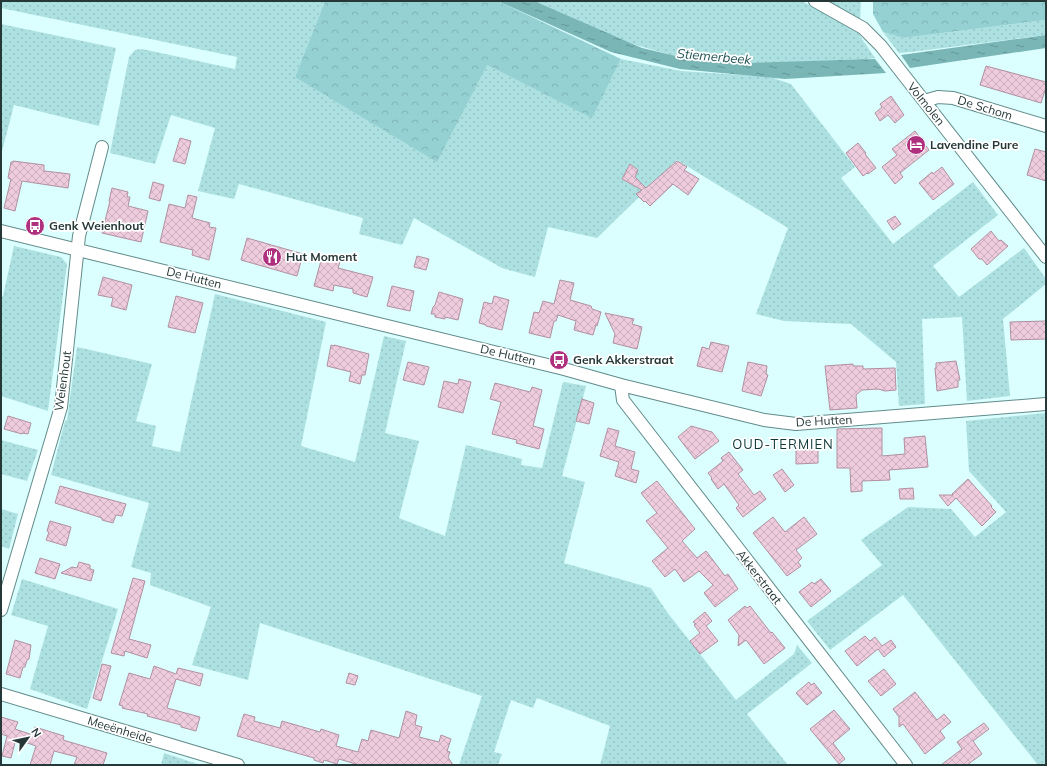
<svg xmlns="http://www.w3.org/2000/svg" width="1047" height="766" font-family="Mulish,sans-serif">
<style>
.grass{fill:url(#grass-dots)}
.forest{fill:url(#forest-crowns)}
.water{fill:url(#water-ripples)}
.building{fill:url(#building-cross-hatch);stroke:#b090a0}
.lines{fill:none;stroke-linecap:round;stroke-linejoin:round}
.minor-casing{stroke:#628b8b;stroke-width:14}
.minor{stroke:#fff;stroke-width:12}
.labels{text-anchor:middle;stroke-width:3.5;stroke-linejoin:round;paint-order:stroke}
.street-label{font-size:12px;fill:#253737;stroke:#fff}
.poi-label{font-size:12px;font-weight:bold;fill:#253737;stroke:#fff;text-anchor:start}
.water-label{font-size:13px;font-style:italic;fill:#215556;stroke:#fff}
.neighbourhood-label{font-size:13px;letter-spacing:1px;fill:#0f3939;stroke:#fff}
</style>
<defs>
<pattern id="grass-dots" width="8" height="8" patternUnits="userSpaceOnUse"><rect width="8" height="8" fill="#ade1e1"/><path d="M2 2h.1M6 6h.1" fill="none" stroke="#95c2c2" stroke-width="1.8" stroke-linecap="round"/></pattern>
<pattern id="forest-crowns" width="20" height="18" patternUnits="userSpaceOnUse"><rect width="20" height="18" fill="#95d1d2"/><path d="M2 6a3 3 0 1 1 6 0M12 15a3 3 0 1 1 6 0" fill="none" stroke="#80b4b5"/></pattern>
<pattern id="water-ripples" width="26" height="14" patternUnits="userSpaceOnUse"><rect width="26" height="14" fill="#7ab6b6"/><path d="M2 4q2-2 4 0t4 0M15 11q2-2 4 0t4 0" fill="none" stroke="#649595"/></pattern>
<pattern id="building-cross-hatch" width="8" height="8" patternUnits="userSpaceOnUse"><rect width="8" height="8" fill="#efccdd"/><path d="M0 0l8 8M0 8l8-8" fill="none" stroke="#cdb0be"/></pattern>
</defs>
<rect width="100%" height="100%" fill="#dbfefe"/>
<path class="grass" d="M1,1H325L295,77L487,65L592,117L621,59L681,71L770,77L791,84L855,167L841,178L893,244L973,182L998,215L933,266L959,297L1024,248L1046,279V284L1003,319L1010,396L967,401L962,317L922,319L925,404L899,406L896,362L851,324L784,321L756,314L788,228L677,160L597,238L548,227L535,277L502,268L414,218L402,245L359,234L363,218L239,184L234,199L198,191L215,128L171,115L155,164L110,153L129,57L135,50L142,49L235,69L237,57L1,8Z
M528,1H802L858,33L875,58L806,67L689,60L636,45L599,32Z
M827,1H861L860,21Z
M1046,20V35L911,52L899,53L883,32L903,38Z
M1,24L116,48L99,126L14,105L1,155Z
M14,246L61,257L67,264L48,411L1,396V298L3,296Z
M215,294L326,322L301,446L355,462L384,336L406,341L385,433L419,441L399,518L445,536L466,445L522,459L521,465L542,468L563,382L586,386L562,476L585,482L564,563L651,588L667,612L736,700L794,654L797,645L812,663L747,714L788,765H600L610,726L537,698L533,708L511,700L494,752L502,754L498,765H459L482,696L260,623L248,680L192,665L211,607L150,585L151,573L131,567L149,503L51,475L65,421L67,420L77,347L152,364L136,421L156,426L152,446L180,452Z
M1046,413V765H1038L903,595L830,650L807,621L882,565L861,540L908,507L951,509L975,537L1006,512L969,471L966,421Z
M1,440L38,450L27,481L1,474Z
M1,509L18,514L9,549L1,546Z
M22,579L118,609L87,709L30,689L48,626L11,615Z
M164,753L201,765H161Z"/>
<path class="forest" d="M325,1H498L621,59L592,118L487,65L437,162L295,77Z
M873,1H1046V20L903,38L883,32L873,14Z"/>
<path class="water" d="M498,1H534L642,48L676,56L746,63L875,59L886,73L785,79L680,69L611,52Z
M1046,35V48L910,68L901,55Z"/>
<path class="building" d="M986,66L1046,82V87L1041,103L980,85Z
M891,96L904,115L895,123L888,115L880,121L875,113L882,107L880,104Z
M915,131L929,150L900,173L903,177L895,184L882,167L897,155L892,149Z
M180,138L191,141L185,164L173,161Z
M858,143L866,153L865,154L876,168L868,174L867,173L863,176L846,153Z
M1035,149L1046,152V181L1027,175Z
M13,161L44,165V171L70,174L68,188L22,181L15,211L4,208L11,179L8,178L11,162H13Z
M677,161L687,167L684,170L699,179L688,195L673,184L650,206L645,201L644,202L636,194L642,190L622,179L630,164L638,170L635,177L646,188Z
M942,167L954,184L933,200L919,183L932,172L933,174Z
M153,182L164,185L160,201L149,198Z
M112,188L128,192L127,197H130L128,206L148,211L141,242L102,233L110,201H109Z
M188,195L197,197L192,218L210,223L209,227L216,228L209,260L192,255L193,250L160,242L169,204L185,208Z
M895,216L901,224L893,230L887,221Z
M991,231L999,241L1001,240L1008,246L987,265L982,259H979L971,249Z
M247,238L303,254L297,276L241,260Z
M417,256L429,259L426,270L414,267Z
M322,257L340,262L338,268L373,277L367,297L353,293V289L334,285L333,291L314,286Z
M103,277L132,285L126,310L111,306L113,298L98,295Z
M560,280L574,283L570,300L591,306L592,309L601,312L597,326L596,325L595,328L593,335L574,330L576,321L558,315L556,321H554L550,338L529,333L534,312L539,313L543,301L554,304Z
M392,286L414,291L410,311L387,306Z
M439,292L463,299L458,320L445,317V319L435,317V314H431L433,307L435,305Z
M176,296L203,303L195,333L168,327Z
M494,296L509,300L502,330L486,326V325L479,323L484,302L492,304Z
M605,313L634,319L632,324L642,327L637,349L613,343L615,334Z
M1046,321V339L1011,340L1010,322Z
M711,342L729,346L722,372L697,366L702,347L709,349Z
M331,345L334,346V345L369,354L365,375H362L360,384L349,381L351,372L327,366Z
M956,361L960,380H958V387L937,391L935,368H936V363Z
M408,362L429,367L424,385L403,380Z
M748,362L767,366L766,374L768,375L761,396L742,391Z
M853,364V366H863V369L895,368L896,390L885,391L878,389L862,390L856,395L857,408L830,410L825,366Z
M459,379L471,382L463,413L438,407L444,381L458,384Z
M495,383L530,392L532,387L542,390L533,426L544,429L539,449L516,443L517,440L492,434L501,402L490,399Z
M582,399L594,403L589,424L576,421Z
M8,416L31,423L28,434L22,433V434L4,429Z
M691,426L712,432L719,441L695,459L678,437Z
M608,428L619,431L615,446L635,452L631,469L639,471L636,483L615,476L619,462L600,456Z
M882,428V456L905,454L904,438L925,436L928,467L889,470L890,480L862,481V491L851,492L850,468H837V429Z
M808,441H818V463L796,464V443H808Z
M729,452L743,470L738,474L754,495L760,491L766,499L743,517L736,508L739,505L724,484L718,489L711,479L712,478L708,473L723,461L721,458Z
M782,469L794,485L785,492L773,475Z
M968,479L992,506L991,507L996,512L982,526L956,498L948,506L939,495H953L952,494Z
M657,481L695,529L682,541L697,558L706,551L725,576L728,574L738,589L715,607L704,593L713,585L699,571L684,582L675,569L665,577L652,561L668,548L646,521L657,513L641,493Z
M60,486L126,504L122,516L116,515L113,523L102,520V518L55,503Z
M913,488L914,499H900L899,489Z
M773,517L785,532L804,517L817,534L796,550L802,558L798,562L801,566L787,576L753,533Z
M50,521L71,527L66,546L46,540L49,532L47,531Z
M40,558L60,564L55,579L35,573Z
M79,562L90,565V569L94,570L91,581L61,573L72,567L77,568Z
M133,578L145,581L129,639L151,645L147,658L125,651L124,656L111,653Z
M821,579L831,591L811,607L799,592L812,582L814,584Z
M745,606L747,608L750,606L771,633L772,632L785,648L764,664L746,640L738,646L739,635L728,620Z
M705,612L712,621L706,626L718,641L700,654L690,641L700,633L694,625L696,624L693,622Z
M865,636L870,641L875,637L882,646L891,640L896,647L884,657L878,649L857,666L845,651Z
M15,640L31,645L29,659L27,660L25,667H23L20,678L6,674Z
M102,664L111,666L101,701L93,698Z
M154,666L176,674L178,668L203,674L200,686L176,679L167,708L200,717L196,731L181,727V725L147,716L148,714L122,708L123,706L119,705L129,673L150,679Z
M884,669L896,684L881,696L868,681Z
M349,673L358,676L355,685L346,683Z
M809,682L811,685L814,683L822,693L807,705L796,693Z
M915,692L937,720L944,714L951,722L940,731L945,738L925,754L903,724L899,727V717L893,709Z
M834,710L850,729L833,743L845,759L839,764L810,729Z
M406,711L417,715L415,725L422,727L419,737L439,742L441,735L451,739L447,751L450,752L448,757L453,765H359L339,759L337,764L324,760L323,763L314,760V758L237,736L244,714L255,717L254,721L280,728L282,721L320,732L321,729L339,735L336,746L358,752L362,739L368,741L371,730L399,738Z
M1,717L18,722L15,729L33,735L35,727L64,736L63,740L107,753L103,765H74L77,757L54,751L50,765H30L36,746L16,739L11,758L2,756L7,736L1,734Z
M984,723L989,729L973,741L982,754L967,765H941L962,749L957,742Z"/>
<g class="lines">
<g class="minor-casing">
<path id="minor" d="M815,1L863,28L881,46L1046,257
M924,101L938,97L953,98L1046,126
M1,231L371,322L564,369L621,385L764,420L796,424L1046,404
M621,385L623,400L906,765
M1,610L61,407L79,236L102,147
M1,694L238,765"/>
</g>
<use href="#minor" class="minor"/>
</g>
<defs>
<g id="hotel-disc" transform="scale(1)"><circle r="9.5" fill="#af307e" stroke="#fff"/><path d="M-6-4.5h1.5V1H6V5H4.5V3h-9V5H-6ZM-4 0a1.8 1.8 0 1 1 3.6 0ZM.5 0V-2.5h3Q6-2.5 6 0Z" fill="#fff"/></g>
<g id="bus-disc" transform="scale(1)"><circle r="9.5" fill="#af307e" stroke="#fff"/><path d="M-5-6H5V4H4V6H2V4H-2V6H-4V4H-5ZM-3.5-4V0h7V-4ZM-3.5 1.2v1.5H-2V1.2ZM2 1.2v1.5H3.5V1.2Z" fill="#fff"/></g>
<g id="restaurant-disc" transform="scale(1)"><circle r="9.5" fill="#af307e" stroke="#fff"/><path d="M-5-6h1v4h1v-4h1v4h1v-4h1v5L-1.5 .5V6h-2V.5L-5-1ZM5-6V6H3V1.5H1.5Q1.5-4 5-6Z" fill="#fff"/></g>
</defs>
<g fill-rule="evenodd">
<use href="#hotel-disc" x="916" y="145"/>
<use href="#bus-disc" x="35" y="226"/>
<use href="#restaurant-disc" x="272" y="257"/>
<use href="#bus-disc" x="559" y="360"/>
</g>
<g class="labels">
<g class="street-label">
<text transform="translate(926 104) rotate(51)" y="4">Volmolen</text>
<text transform="translate(985 108) rotate(17)" y="4">De Schom</text>
<text transform="translate(194 278) rotate(14)" y="4">De Hutten</text>
<text transform="translate(508 355) rotate(13)" y="4">De Hutten</text>
<text transform="translate(63 381) rotate(-82)" y="4">Weienhout</text>
<text transform="translate(824 421) rotate(-3)" y="4">De Hutten</text>
<text transform="translate(759 577) rotate(52)" y="4">Akkerstraat</text>
<text transform="translate(120 730) rotate(17)" y="4">Meeënheide</text>
</g>
<g class="poi-label">
<text x="930" y="149">Lavendine Pure</text>
<text x="49" y="230">Genk Weienhout</text>
<text x="286" y="261">Hut Moment</text>
<text x="573" y="364">Genk Akkerstraat</text>
</g>
<g class="water-label">
<text transform="translate(714 56) rotate(5)" y="5">Stiemerbeek</text>
</g>
<g class="neighbourhood-label">
<text x="783" y="449">OUD-TERMIEN</text>
</g>
</g>
<rect width="1047" height="766" fill="none" stroke="#253737" stroke-width="4"/>
<g transform="translate(28 738) rotate(57)" stroke="#ffffff" stroke-width="3" paint-order="stroke">
<path d="M0-3L7 15L0 10L-7 15Z" fill="#253737"/>
<text y="-6" font-size="11" font-weight="bold" text-anchor="middle" fill="#253737">N</text>
</g>
</svg>
